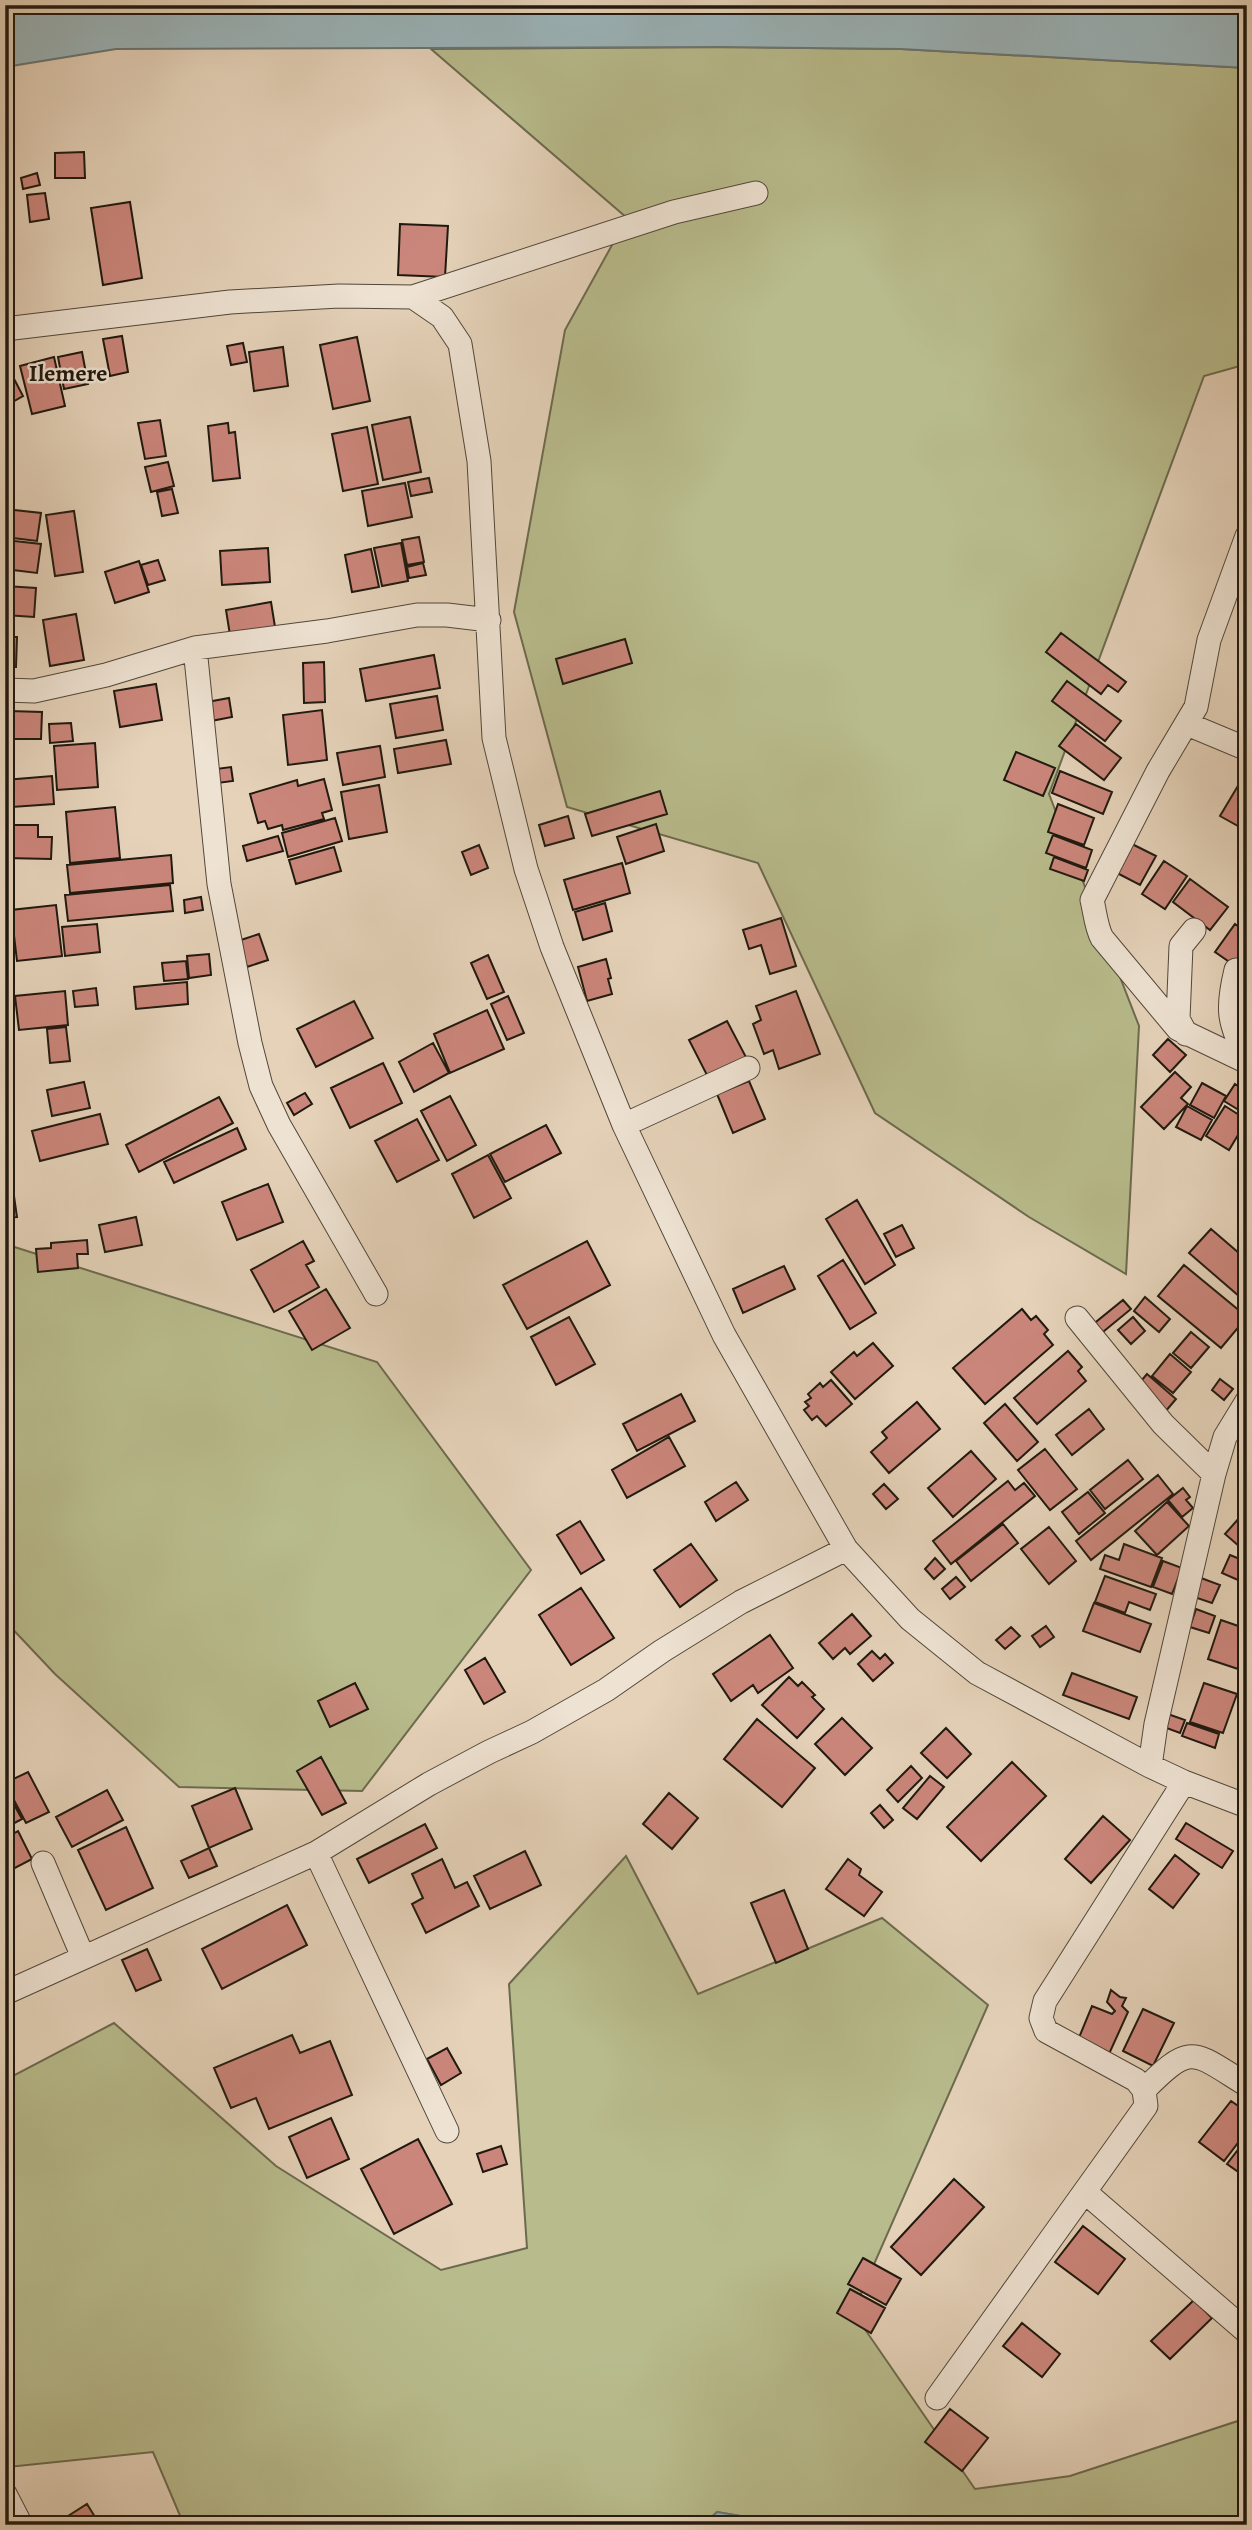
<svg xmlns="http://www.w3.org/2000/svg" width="1252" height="2530" font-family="Alegreya,serif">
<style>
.green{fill:#b8bb8c;stroke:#6c6a4e;stroke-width:2}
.water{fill:#9bb5ba;stroke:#6a7776;stroke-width:2}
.building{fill:#cb867b;stroke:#20190f;stroke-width:2}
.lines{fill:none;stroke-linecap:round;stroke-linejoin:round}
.minor-casing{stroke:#51473a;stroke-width:25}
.minor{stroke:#eee2d2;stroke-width:23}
.labels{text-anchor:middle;stroke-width:5;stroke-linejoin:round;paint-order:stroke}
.quarter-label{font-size:24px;font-weight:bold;fill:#20190f;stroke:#eee2d2}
</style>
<rect width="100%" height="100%" fill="#e5d2b9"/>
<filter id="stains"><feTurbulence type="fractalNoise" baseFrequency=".00286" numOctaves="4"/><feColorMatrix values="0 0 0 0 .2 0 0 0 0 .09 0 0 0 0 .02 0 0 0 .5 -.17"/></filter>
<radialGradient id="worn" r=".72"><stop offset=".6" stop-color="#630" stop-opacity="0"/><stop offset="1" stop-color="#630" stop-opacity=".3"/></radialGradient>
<path class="green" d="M721,47L901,49L1247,68V364L1204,376L1049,794L1139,1026L1126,1274L1029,1217L875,1113L758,863L567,807L514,612L565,330L627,218L431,49Z
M5,1244L377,1362L531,1570L362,1791L179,1787L55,1674L5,1621Z
M626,1856L698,1994L882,1918L988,2005L853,2312L975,2489L1070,2476L1247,2418V2525H794L717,2512L703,2525H184L153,2452L8,2467L5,2463V2080L114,2023L276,2166L441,2270L527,2248L509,1984Z"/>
<path class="water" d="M5,5H1247V68L901,49L721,47L116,49L5,67Z
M717,2512L794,2525H703Z"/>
<path class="building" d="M84,152L85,178H55V153Z
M37,173L40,185L23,189L21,178Z
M45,193L49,219L30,222L27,195Z
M130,202L142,278L103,285L91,208Z
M400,224L448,226L445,277L398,275Z
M122,336L128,372L110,376L103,339Z
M357,337L370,401L333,409L320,345Z
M243,343L247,362L231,365L227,346Z
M283,347L288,386L254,391L249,352Z
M82,352L88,384L64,389L58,357Z
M54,357L65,406L32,414L20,366Z
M12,375L23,396L9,404L5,397V379Z
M410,417L421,472L383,480L372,425Z
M160,420L166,456L145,459L138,423Z
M228,423L229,433L235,432L240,478L213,481L208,426Z
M367,427L378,484L343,491L332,434Z
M168,462L174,486L151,492L145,467Z
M429,478L432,492L411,496L408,482Z
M405,483L412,517L368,526L362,491Z
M172,489L178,513L162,516L157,492Z
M5,509L41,513L37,541L5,537Z
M74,511L83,572L55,576L46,515Z
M419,537L424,562L407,565L402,540Z
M5,540L41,544L37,573L5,569Z
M401,543L408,581L382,586L374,548Z
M268,548L270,582L222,585L220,551Z
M371,549L379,587L352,592L345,555Z
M158,560L165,580L148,585L141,565Z
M139,561L149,592L115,603L105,572Z
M423,563L426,575L409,578L407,567Z
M5,586L36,588L34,617L5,615Z
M271,602L275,627L230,635L226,610Z
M76,614L84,660L50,666L43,620Z
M1061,633L1126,682L1118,692L1108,685L1101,694L1046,652Z
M5,637H17L16,667H5Z
M625,639L632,663L563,684L556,659Z
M434,655L440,688L366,701L360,669Z
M324,662L325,702L304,703L303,663Z
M1067,681L1121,721L1105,741L1052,701Z
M156,684L162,720L120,727L114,691Z
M437,696L443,730L396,738L390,704Z
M229,698L232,717L211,721L207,702Z
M322,710L327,760L288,765L283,715Z
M9,711L42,712L41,739H8Z
M71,723L73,741L50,743L49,724Z
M1076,724L1121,758L1104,780L1059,746Z
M446,740L451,764L398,773L394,749Z
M95,743L98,787L57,790L54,746Z
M380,746L385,777L343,785L337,753Z
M1016,752L1055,768L1043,796L1004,780Z
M231,767L233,781L210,784L208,770Z
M1060,771L1112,792L1103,814L1052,793Z
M1245,774L1247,775V831L1220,816Z
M52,776L54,804L12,807L11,793L5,794V780Z
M324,779L332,810L322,813L324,819L283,830L282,825L268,829L265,821L258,823L250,794L297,780L298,786Z
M379,785L387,832L349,839L341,792Z
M660,791L667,814L592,836L585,814Z
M1058,804L1094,818L1084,845L1048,832Z
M115,807L120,858L70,863L66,812Z
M568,816L574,838L545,846L539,825Z
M335,818L342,841L288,857L282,833Z
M656,824L664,851L626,864L617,837Z
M5,825H38V837H52L51,859L5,858Z
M1053,835L1092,850L1086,868L1046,853Z
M278,836L283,851L247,861L243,846Z
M1132,844L1156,856L1140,885L1117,873Z
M479,845L488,868L471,875L462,852Z
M334,847L341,871L296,884L289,860Z
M171,855L173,883L70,893L67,865Z
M1054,857L1088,870L1084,881L1050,869Z
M1164,861L1187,876L1165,909L1142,894Z
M622,863L630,893L573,910L564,880Z
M1190,879L1228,907L1210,930L1173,902Z
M170,885L173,911L68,921L65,895Z
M201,897L203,910L185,913L184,900Z
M605,903L612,931L583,940L575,912Z
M56,905L62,956L17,961L11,910Z
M781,918L796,966L770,974L761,945L749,949L743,930Z
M97,924L100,952L65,956L62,927Z
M1235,924L1247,933V974L1215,952Z
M259,934L268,960L247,967L238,941Z
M209,954L211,975L189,978L187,956Z
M488,955L504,992L487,999L471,963Z
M606,959L611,978L608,979L612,994L587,1001L578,967Z
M186,961L188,979L164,981L162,963Z
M187,982L188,1004L136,1009L134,987Z
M96,988L98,1005L75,1007L73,991Z
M65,991L68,1025L19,1030L15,996Z
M796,991L820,1054L779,1069L773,1050L764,1054L753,1024L761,1020L756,1006Z
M508,996L524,1033L507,1040L491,1004Z
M354,1001L373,1038L316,1067L297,1029Z
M487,1010L504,1049L450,1073L434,1034Z
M727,1021L748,1061L710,1081L689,1040Z
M66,1027L70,1061L50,1063L47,1029Z
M1168,1039L1186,1055L1170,1072L1153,1055Z
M433,1043L449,1073L414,1092L399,1062Z
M383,1063L402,1103L350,1128L331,1088Z
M1175,1072L1191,1087L1181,1098L1188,1104L1164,1129L1141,1107Z
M749,1081L765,1119L733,1133L717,1094Z
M84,1082L90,1108L52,1116L47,1090Z
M1202,1083L1226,1096L1214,1118L1190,1105Z
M1235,1084L1247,1092V1115L1224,1101Z
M305,1093L312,1104L294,1115L287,1103Z
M450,1096L476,1145L447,1161L421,1111Z
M219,1097L233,1123L139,1172L126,1145Z
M1187,1106L1212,1120L1201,1140L1176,1127Z
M1225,1106L1247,1120L1229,1150L1206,1136Z
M100,1114L108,1144L40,1161L32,1131Z
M417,1119L439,1160L397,1182L375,1141Z
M546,1125L561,1153L505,1182L490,1154Z
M237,1128L246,1149L174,1183L164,1162Z
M488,1155L511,1198L474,1218L452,1174Z
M11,1175L17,1217L5,1218V1176Z
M268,1184L283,1222L237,1240L222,1202Z
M857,1200L895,1265L865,1284L826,1219Z
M136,1217L142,1245L105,1252L99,1225Z
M902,1225L914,1248L896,1257L884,1234Z
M1211,1229L1247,1260V1303L1189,1253Z
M87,1240L88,1254H77L78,1268L38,1272L36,1249L51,1248V1243Z
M303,1241L314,1261L306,1265L319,1287L274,1312L251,1270Z
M587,1241L610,1285L527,1329L503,1285Z
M843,1260L876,1313L850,1329L818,1276Z
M1184,1265L1247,1317L1221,1348L1158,1296Z
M784,1266L795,1289L743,1313L733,1289Z
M326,1289L350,1328L312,1350L289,1311Z
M1145,1297L1170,1319L1159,1332L1134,1311Z
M1123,1300L1131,1309L1098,1336L1091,1326Z
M1022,1309L1031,1320L1036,1316L1048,1330L1044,1334L1053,1345L985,1404L953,1368Z
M569,1317L595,1364L556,1385L531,1337Z
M1133,1317L1145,1331L1131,1344L1118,1330Z
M1191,1332L1209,1347L1191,1368L1173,1353Z
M873,1343L893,1366L855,1399L831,1372L854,1352L857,1356Z
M1068,1351L1082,1367L1078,1371L1086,1381L1037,1424L1014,1398Z
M1170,1354L1191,1372L1173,1393L1152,1376Z
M1147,1374L1176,1399L1165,1412L1136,1387Z
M1220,1379L1233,1389L1224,1400L1212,1390Z
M831,1380L852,1404L826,1426L817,1416L812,1420L804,1410L809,1406L805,1402L811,1398L808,1394L820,1383L823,1387Z
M681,1394L695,1421L637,1451L623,1424Z
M917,1402L940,1429L889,1473L871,1452L887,1438L882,1432Z
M1005,1404L1038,1442L1017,1461L984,1423Z
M1089,1409L1104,1429L1072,1455L1056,1435Z
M669,1437L685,1466L627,1498L612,1470Z
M1045,1449L1077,1489L1050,1510L1018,1470Z
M971,1451L996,1479L953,1517L928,1488Z
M1128,1460L1143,1479L1105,1509L1090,1490Z
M1158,1475L1173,1494L1091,1560L1076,1541Z
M1008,1481L1015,1490L1024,1483L1035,1496L951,1564L933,1541Z
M736,1482L748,1500L716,1521L705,1502Z
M884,1484L898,1499L886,1509L873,1494Z
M1183,1488L1190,1497L1186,1500L1193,1508L1182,1517L1168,1500Z
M1088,1492L1105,1513L1079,1534L1062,1512Z
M1167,1502L1189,1526L1157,1555L1135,1531Z
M1240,1517L1247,1523V1553L1225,1534Z
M580,1521L604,1560L581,1574L557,1535Z
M1003,1524L1018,1543L971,1581L956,1561Z
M1049,1527L1076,1561L1049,1584L1021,1549Z
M691,1544L717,1580L680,1607L654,1570Z
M1124,1544L1162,1558L1151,1587L1100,1569L1105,1555L1119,1560Z
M1230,1555L1247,1562V1584L1222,1573Z
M935,1558L945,1569L934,1579L925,1569Z
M1163,1561L1182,1568L1172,1594L1153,1587Z
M1105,1576L1156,1594L1150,1610L1129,1602L1125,1613L1095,1602Z
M956,1577L965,1587L950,1599L942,1589Z
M1201,1578L1220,1585L1212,1603L1194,1597Z
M581,1588L614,1638L571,1665L539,1615Z
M1094,1603L1151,1624L1140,1652L1083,1631Z
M1196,1609L1215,1616L1209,1633L1190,1627Z
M852,1614L871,1636L850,1654L845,1648L833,1659L819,1643Z
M1221,1620L1247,1629V1653L1241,1670L1208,1659Z
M1046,1626L1054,1637L1040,1647L1032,1636Z
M1011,1627L1020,1636L1005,1649L996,1640Z
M770,1635L793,1668L758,1693L753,1685L731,1701L713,1674Z
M872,1651L880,1659L885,1654L893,1663L873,1681L858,1664Z
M485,1658L505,1692L484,1704L465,1670Z
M1072,1673L1137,1697L1129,1719L1063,1695Z
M789,1677L798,1686L802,1682L815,1695L812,1697L824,1709L797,1738L762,1705Z
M355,1683L368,1709L330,1727L318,1701Z
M1204,1683L1237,1694L1223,1733L1190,1722Z
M1165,1713L1185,1720L1180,1733L1161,1726Z
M842,1718L872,1748L845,1775L815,1744Z
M757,1719L815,1768L782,1807L724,1759Z
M1187,1723L1219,1734L1215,1748L1182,1736Z
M946,1728L971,1754L947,1778L921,1753Z
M321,1757L346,1803L322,1815L297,1771Z
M1012,1762L1046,1796L981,1861L947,1827Z
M911,1766L922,1778L898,1802L887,1790Z
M28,1772L49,1812L26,1823L5,1783Z
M930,1776L944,1787L917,1819L903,1808Z
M5,1788L22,1819L5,1828Z
M235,1788L252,1829L209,1848L192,1806Z
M107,1790L123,1820L72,1847L56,1817Z
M669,1793L698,1818L672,1849L643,1824Z
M880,1805L893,1820L884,1828L871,1813Z
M1103,1816L1130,1840L1091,1883L1065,1859Z
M1186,1823L1233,1851L1222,1868L1176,1839Z
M425,1824L437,1848L369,1883L357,1859Z
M126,1827L153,1888L106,1910L78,1850Z
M18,1831L32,1859L13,1869L5,1855V1838Z
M209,1848L217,1866L189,1878L181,1861Z
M525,1851L541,1885L490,1909L474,1876Z
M1175,1855L1199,1874L1173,1908L1149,1889Z
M442,1859L455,1888L467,1882L479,1906L426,1933L412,1904L423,1898L412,1874Z
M848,1859L861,1869L859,1875L882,1892L864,1916L826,1889Z
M784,1890L808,1949L776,1963L751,1903Z
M287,1905L307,1945L222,1989L202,1949Z
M147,1949L161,1980L136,1991L122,1960Z
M1111,1990L1120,1997L1126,1998L1122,2006L1128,2012L1109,2054L1078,2040L1092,2006L1112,2014L1115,2011L1107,2002Z
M1143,2009L1174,2023L1153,2066L1123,2051Z
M292,2035L300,2053L330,2041L352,2095L269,2129L256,2098L231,2108L214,2068Z
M447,2048L461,2073L441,2085L427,2059Z
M1231,2101L1247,2112V2131L1224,2161L1199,2142Z
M331,2118L349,2159L307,2178L289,2137Z
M1247,2138V2178L1227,2164Z
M418,2139L452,2204L394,2234L361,2169Z
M501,2146L507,2164L483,2172L477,2154Z
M954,2179L984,2207L921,2275L891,2247Z
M1083,2226L1125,2259L1098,2294L1055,2262Z
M863,2258L901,2279L886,2305L848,2284Z
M850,2289L885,2308L871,2333L837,2313Z
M1194,2300L1212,2318L1170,2359L1151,2341Z
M1022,2323L1060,2354L1042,2377L1003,2346Z
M950,2409L988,2438L962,2471L925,2442Z
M87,2504L100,2525H54Z"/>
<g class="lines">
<g class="minor-casing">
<path id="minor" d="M413,297L674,212L756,193
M5,329L230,302L339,296L413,297L442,317L460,344L479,461L494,738L526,869L552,947L624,1125L724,1335L846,1549L910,1619L977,1673L1150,1766L1184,1782L1247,1806
M1247,536L1209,640L1196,707L1158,771L1092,900C1095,912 1096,927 1102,938L1178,1029L1247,1062
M195,648L219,884L250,1043L261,1086L279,1125L376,1294
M5,690L34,691L106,675L195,648L327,631L417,615H447L489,620
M1187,724L1247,749
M1236,970C1226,1011 1229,1022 1247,1059
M1186,1034L1178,1019L1181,946L1194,930
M624,1125L748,1068
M1077,1318L1163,1424L1214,1474
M1150,1766L1156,1724L1214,1474L1225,1437L1247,1401
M316,1853L447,2131
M43,1863L83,1957
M5,1993L316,1853L429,1784L489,1752L532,1732L606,1690L662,1651L741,1602L846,1549
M1144,2090C1192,2042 1192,2051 1247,2085
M1085,2192L1247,2332
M937,2398L1146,2106L1144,2090L1136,2080L1046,2031L1041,2018L1045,2001L1184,1782
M5,2494L21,2525"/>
</g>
<use href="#minor" class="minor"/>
</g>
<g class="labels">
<g class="quarter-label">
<text x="68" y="381">Ilemere</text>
</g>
</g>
<rect width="1252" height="2530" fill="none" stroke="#e5d2b9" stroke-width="28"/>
<rect x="7" y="7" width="1238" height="2516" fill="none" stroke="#20190f" stroke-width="3.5"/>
<rect x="14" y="14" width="1224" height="2502" fill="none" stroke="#20190f" stroke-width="2"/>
<rect width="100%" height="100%" filter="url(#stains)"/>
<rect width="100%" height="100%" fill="url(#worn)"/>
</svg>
